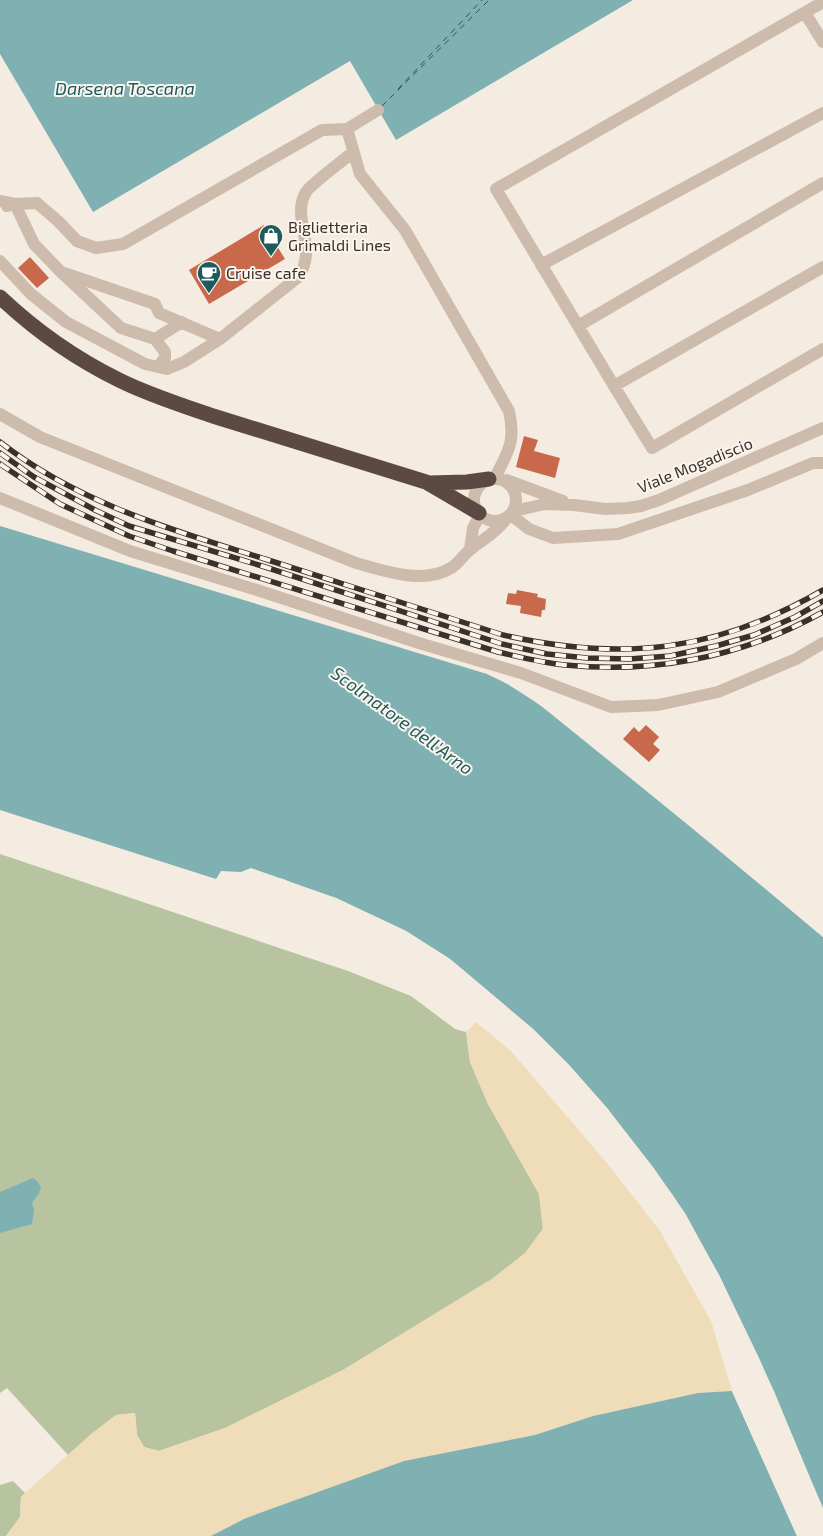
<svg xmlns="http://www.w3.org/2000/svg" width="823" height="1536" font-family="'Exo 2',sans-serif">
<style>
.green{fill:#b8c4a0}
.sand{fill:#efdcb8}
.water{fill:#7fb0b2}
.pier{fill:#f4ebe1}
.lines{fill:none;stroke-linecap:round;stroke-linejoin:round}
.ferry{stroke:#1f5a5e;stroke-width:1;stroke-dasharray:6 5;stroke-linecap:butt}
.building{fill:#c8694b}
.minor{stroke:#cdbbac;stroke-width:12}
.highway{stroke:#5c4a42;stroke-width:15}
.rail-casing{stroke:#3b302b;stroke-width:5.5}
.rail{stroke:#fbf5ee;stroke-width:4;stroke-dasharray:11;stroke-linecap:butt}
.labels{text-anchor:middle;stroke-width:4;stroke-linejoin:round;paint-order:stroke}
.poi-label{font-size:16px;fill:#3b302b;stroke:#fbf5ee;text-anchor:start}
.street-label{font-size:16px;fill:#3b302b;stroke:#fbf5ee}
.water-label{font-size:18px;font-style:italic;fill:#1f5a5e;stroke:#fbf5ee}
</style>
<rect width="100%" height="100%" fill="#f4ebe1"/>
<path class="green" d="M0,854L348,971L411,996L455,1029L466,1032L470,1062L488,1104L539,1194L543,1229L525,1253L492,1279L343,1370L225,1428L159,1451L144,1447L137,1435L135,1413L116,1415L68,1455L7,1388L0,1393Z
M13,1481L25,1493L21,1497L20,1517L6,1536H0V1485Z"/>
<path class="sand" d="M476,1022L511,1051L607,1163L660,1231L711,1321L732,1391L698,1393L593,1416L535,1435L404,1461L246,1518L211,1536H6L20,1517L21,1497L92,1433L116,1415L135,1413L137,1435L144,1447L159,1451L225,1428L343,1370L492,1279L525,1253L543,1229L539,1194L488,1104L470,1062L466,1032Z"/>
<path class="water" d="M0,0H633L396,140L350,61L93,212L0,54Z
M0,526L487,674C535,695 575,733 616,766C685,822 754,879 823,937V1508L760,1360L719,1275L685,1213L653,1167L607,1108L569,1065L533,1029L450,959L406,931L336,898L251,868L241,872L221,871L216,879L0,810Z
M33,1178L38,1182L41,1188L39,1193L32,1203L34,1210L32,1224L0,1233V1192Z
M732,1391L797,1536H211L246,1518L404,1461L535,1435L593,1416L698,1393Z"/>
<path class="pier" d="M488,672L507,680L541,703L712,841L823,933V937L711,843L540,705L505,682L487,674Z
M281,878L301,887L336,898L406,931L450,959L533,1029L569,1065L607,1108L672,1194L719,1275L774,1391L823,1510L821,1509L772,1392L717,1276L670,1195L605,1109L568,1067L531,1031L448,961L404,933L335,900L301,889L280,880Z
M731,1389L734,1390L799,1536H797Z"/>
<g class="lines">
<path class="ferry" d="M398,89L482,0
M382,106L489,0"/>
</g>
<path class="building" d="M264,225L285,259L209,304L189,270Z
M30,257L49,278L37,288L18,268Z
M524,436L538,440L534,451L560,458L555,478L516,467Z
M517,590L538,594L537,597L546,599L545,610H542L541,617L520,613L521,606L506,604L508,593L516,594Z
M646,725L659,737L653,744L660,750L649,762L623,739L634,727L639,732Z"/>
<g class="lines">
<path class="minor" d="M823,2L496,189L614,386L652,448L823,349
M805,13L823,42
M378,110L347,129L360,174L405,230L509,411C516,442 508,451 495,478
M0,201L15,204L37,203L59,222L77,241L96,248L123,244L322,130L347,129
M7,206L15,204L34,244L60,271L121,328L155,339L182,322
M0,261L31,294L66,322L145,364L167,369L184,362L220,339L297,278C320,250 290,218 306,192C312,183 343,161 353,152
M541,265L823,113
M64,273L155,304L159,313L220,339
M578,326L823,183
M155,339L165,352V358L158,367
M614,386L823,267
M0,414L40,437L356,563C385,571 423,585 451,568C459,563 463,555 471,549C483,539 496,533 506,519
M474 500a21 21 0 1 1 42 0a21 21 0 1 1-42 0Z
M506,480L563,501
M0,498L130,551L257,590L422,644L521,673L611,707L658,705L718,692L796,659L823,643
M514,511L545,504L574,505L605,509L628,508L641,506L659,500L823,428
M511,515L529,529L553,538L618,534L748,490L813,463H823
M470,550L473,528L480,515"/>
<path class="highway" d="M0,297C35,330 76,359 119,380C149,395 181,405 213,416L426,482L479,513
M429,483L467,482L489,479"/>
<g class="rail-casing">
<path id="rail" d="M0,442C78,503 172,530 265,559C344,584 424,610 503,635C623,662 716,652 823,590
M0,453L34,477L95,510L129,526L262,566L502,644L547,654L587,658L629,659L670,656L716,646L754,635L795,617L823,601
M0,464L60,504L129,536L173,551L498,652C520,657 543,663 565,665C656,674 744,656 823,612"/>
</g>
<use href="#rail" class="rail"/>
</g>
<defs>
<g id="shop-pin" transform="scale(1.25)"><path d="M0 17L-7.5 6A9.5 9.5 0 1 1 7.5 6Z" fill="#1f5a5e" stroke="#fbf5ee"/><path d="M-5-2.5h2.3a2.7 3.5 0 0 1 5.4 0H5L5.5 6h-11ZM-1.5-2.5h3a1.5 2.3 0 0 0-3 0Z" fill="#fff"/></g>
<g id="cafe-pin" transform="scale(1.25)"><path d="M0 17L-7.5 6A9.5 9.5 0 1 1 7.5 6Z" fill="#1f5a5e" stroke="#fbf5ee"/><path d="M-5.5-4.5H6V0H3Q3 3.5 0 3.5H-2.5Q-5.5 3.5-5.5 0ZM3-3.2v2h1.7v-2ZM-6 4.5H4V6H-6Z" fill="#fff"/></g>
</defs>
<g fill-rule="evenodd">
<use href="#shop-pin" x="271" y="236"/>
<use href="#cafe-pin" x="209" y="273"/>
</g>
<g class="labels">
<g class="poi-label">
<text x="288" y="233">Biglietteria<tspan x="288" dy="18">Grimaldi Lines</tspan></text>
<text x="226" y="279">Cruise cafe</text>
</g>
<g class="street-label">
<text transform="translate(695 465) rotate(-22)" y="6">Viale Mogadiscio</text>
</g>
<g class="water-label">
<text x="125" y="95">Darsena Toscana</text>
<text transform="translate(402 721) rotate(36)" y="6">Scolmatore dell'Arno</text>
</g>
</g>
</svg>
